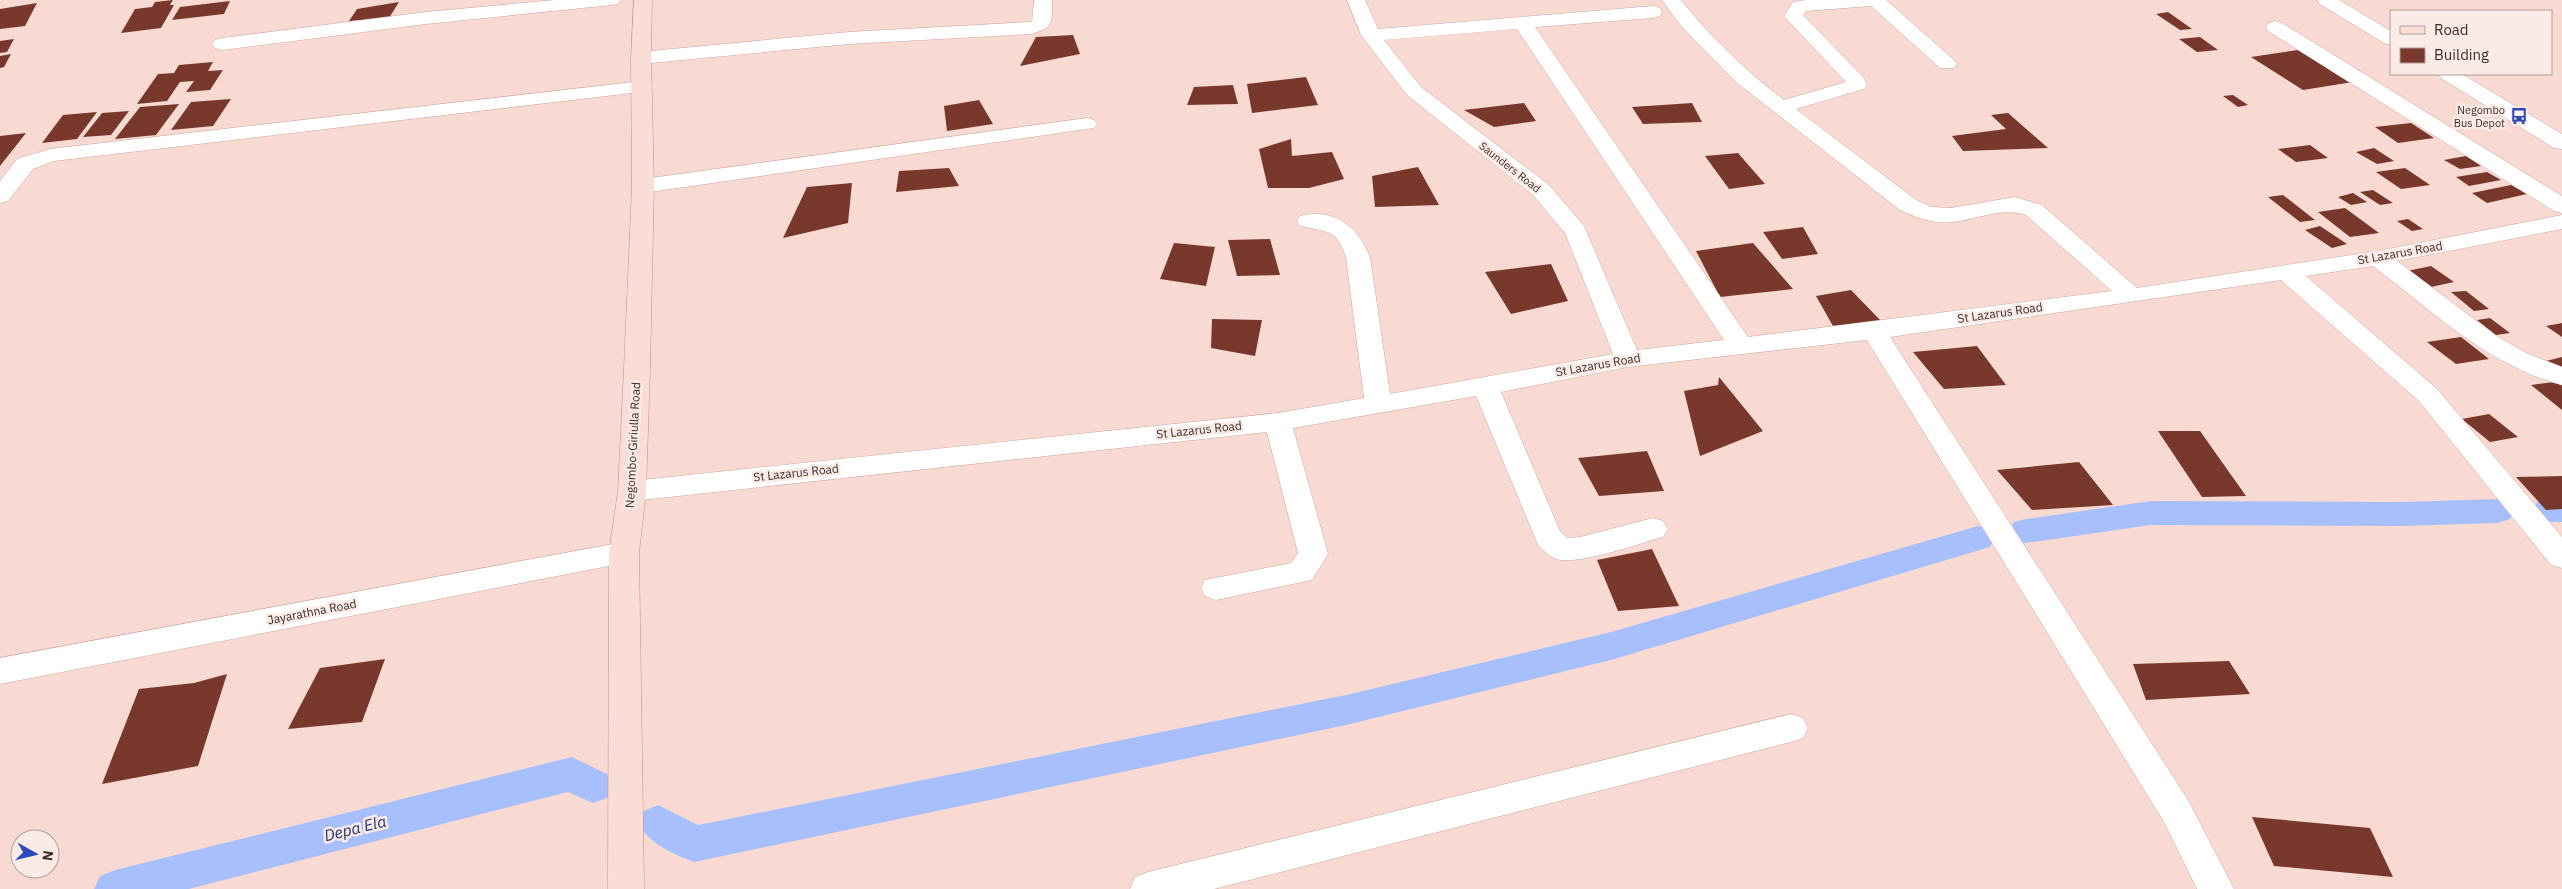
<svg xmlns="http://www.w3.org/2000/svg" width="2562" height="889" font-family="'IBM Plex Sans',sans-serif">
<style>
.lines{fill:none;stroke-linecap:round;stroke-linejoin:round}
.canal{fill:#a8bffe;fill-rule:evenodd}
.building{fill:#78382b}
.minor-casing{stroke:#cda79f;stroke-width:1}
.major-casing{stroke:#b69188;stroke-width:1}
.minor{fill:#fff;fill-rule:evenodd}
.major{fill:#faddd6;fill-rule:evenodd}
.labels{text-anchor:middle;stroke-width:5;stroke-linejoin:round;paint-order:stroke}
.far-poi-label{font-size:11px;fill:#3d2e2a;stroke:#fbebe7;text-anchor:end}
.far-street-label{font-size:11px;fill:#3d2e2a;stroke:#fbebe7}
.street-label{font-size:12px;fill:#3d2e2a;stroke:#fbebe7}
.near-water-label{font-size:16px;font-style:italic;fill:#203379;stroke:#fbebe7}
</style>
<rect width="100%" height="100%" fill="#f9dad2"/>
<g class="lines">
<path class="canal" d="M2549,498H2562V522H2549L2537,518L2533,510L2537,502Z
M2498,499L2510,503L2514,511L2510,519L2498,523L2402,526L2151,525L2026,543L2014,540L2009,531L2014,522L2026,519L2151,501L2402,502Z
M1978,526L1990,529L1995,538L1990,547L1611,660L1346,725L694,862C673,854 648,843 638,823L644,811L658,805L698,825L1346,695L1611,632Z
M572,757L607,774L613,786L607,798L593,803L568,792L189,889H94L100,876L115,870Z"/>
</g>
<path class="building" d="M173,0L170,5H174L161,28L121,33L135,9L152,7L155,2Z
M230,1L224,14L172,20L180,7Z
M399,2L389,18L349,21L357,9Z
M37,3L25,26L0,29V9Z
M2168,12L2192,29L2180,30L2156,14Z
M1073,35L1080,54L1020,66L1036,37Z
M2200,37L2218,50L2197,52L2179,39Z
M14,39L7,52L0,53V41Z
M2305,49L2359,81L2303,90L2251,57Z
M11,54L4,67L0,68V56Z
M213,62L208,71L223,70L210,90L186,92L194,81L180,82L167,101L137,104L158,74L174,73L179,65Z
M1306,77L1318,105L1252,113L1247,84Z
M1233,85L1238,104L1187,105L1194,87Z
M2233,95L2248,105L2238,107L2223,96Z
M231,99L213,126L171,130L191,102Z
M979,100L993,124L947,131L944,106Z
M1524,103L1536,121L1494,127L1464,110Z
M1692,103L1702,122L1643,124L1632,107Z
M179,104L156,135L115,139L140,107Z
M129,111L111,135L83,137L102,113Z
M97,112L77,139L42,143L63,115Z
M2008,113L2048,148L1963,151L1952,136L2006,129L1991,115Z
M2411,123L2434,138L2398,143L2375,127Z
M26,133L0,166V136Z
M1291,139L1292,156L1332,152L1344,179L1309,188H1268L1259,149Z
M2310,145L2328,158L2296,162L2278,149Z
M2374,148L2394,161L2377,164L2356,152Z
M1738,153L1765,184L1729,189L1705,156Z
M2466,156L2481,166L2460,169L2444,160Z
M1418,167L1439,205L1375,207L1372,176Z
M949,168L959,186L896,192L899,171Z
M2405,168L2430,185L2401,189L2376,172Z
M2487,172L2501,180L2469,186L2456,177Z
M852,183L848,223L783,238L807,187Z
M2511,185L2527,194L2487,203L2472,193Z
M2373,190L2393,203L2380,205L2360,192Z
M2353,193L2367,202L2351,205L2338,197Z
M2283,195L2315,220L2300,222L2268,197Z
M2345,208L2379,233L2350,237L2318,212Z
M2408,219L2423,229L2412,231L2397,221Z
M2320,226L2347,244L2332,248L2305,230Z
M1803,227L1818,254L1782,259L1763,232Z
M1270,239L1280,275L1237,276L1228,240Z
M1174,243L1215,247L1206,286L1160,279Z
M1753,243L1793,289L1720,297L1696,251Z
M1551,264L1568,301L1511,314L1485,272Z
M2431,266L2454,282L2431,287L2407,271Z
M1851,290L1882,322L1833,326L1816,296Z
M2466,291L2489,309L2474,311L2451,292Z
M2490,318L2510,333L2496,335L2477,320Z
M1212,319L1262,320L1255,356L1211,348Z
M2562,323V337L2546,326Z
M2461,337L2489,359L2456,364L2427,342Z
M1977,346L2006,385L1944,389L1913,352Z
M2562,357V372L2546,361Z
M1719,377L1763,431L1700,456L1684,391L1718,385Z
M2562,381V410L2531,385Z
M2489,414L2518,437L2490,442L2462,419Z
M2158,431H2200L2246,496L2202,497Z
M1647,451L1664,491L1599,496L1578,458Z
M2079,462L2113,505L2032,510L1997,470Z
M2562,476V509L2546,510L2516,477Z
M1652,549L1679,606L1618,611L1597,560Z
M385,659L362,722L288,729L320,668Z
M2229,661L2250,694L2146,700L2133,664Z
M227,674L198,766L102,784L139,689L194,683Z
M2252,817L2370,828L2393,877L2274,866Z"/>
<g class="lines">
<g class="minor-casing">
<path id="minor" d="M555,0H621L618,4L612,5L426,24L222,50L215,48L212,44L215,40L222,38L426,12Z
M1034,0H1052C1051,23 1056,27 1031,34L849,44L641,64L634,62L631,58L634,54L641,52L849,32L1030,22H1032Z
M1347,0H1365L1378,29L1653,6L1660,8L1662,12L1660,16L1653,18L1535,27L1748,337L2112,291L2026,215C2003,207 1977,219 1953,222C1933,224 1917,218 1900,210L1736,82L1682,27L1662,0H1681C1711,38 1746,71 1784,100L1846,82L1784,16L1793,2L1806,0H1886L1954,60L1957,64L1954,68H1940L1871,6L1806,11L1803,15L1863,77L1867,85L1864,89L1796,109L1916,200L1932,207L1951,208L2015,197L2042,205L2137,288L2378,251L2562,215V229L2397,261L2495,335L2526,353L2562,367V385C2489,366 2432,311 2373,266L2306,276L2437,389L2562,537V568L2551,565L2419,401L2281,280L1890,337L2188,800L2234,889H2197L2164,822L1867,340L1628,367L1501,392L1560,531L1567,538L1580,537L1653,518L1663,521L1668,529L1663,537C1638,544 1584,563 1560,560C1550,558 1544,551 1538,545L1476,396L1293,428L1328,554L1312,580L1216,600L1205,596L1201,588L1205,580L1291,563L1298,553L1267,432L632,501L622,498L618,491L622,484L632,481L1278,413L1364,398L1346,257C1336,228 1327,232 1300,226L1297,221L1300,216C1334,208 1358,226 1370,257L1390,394L1613,354L1565,233L1533,195L1407,95L1361,35ZM1517,29L1724,340L1637,350L1584,226L1549,185L1421,87L1384,40Z
M2317,0H2339L2391,31V45L2384,43L2320,4Z
M2275,21L2282,23L2562,196V213L2554,211L2268,31L2266,27L2268,23Z
M2438,74H2462L2562,134V149L2554,148L2441,78Z
M642,81L649,83L652,87L649,91L54,161L33,169L8,201L0,203V181L17,159L50,149Z
M1087,118L1094,120L1097,124L1094,128L643,193L635,191L632,186L635,181L643,179Z
M624,542L635,545L639,553L635,561L0,684V658Z
M1791,714L1803,718L1808,728L1803,738L1791,742L1214,889H1130L1135,877L1148,872Z"/>
</g>
<g class="major-casing">
<path id="major" d="M634,0H652L651,58L654,186L650,368L646,491L639,553L644,889H608L609,553L618,491L624,368L632,186L631,58Z"/>
</g>
<use href="#minor" class="minor"/>
<use href="#major" class="major"/>
</g>
<defs>
<g id="bus-bare" transform="scale(1.35)"><path d="M-5-6H5V4H4V6H2V4H-2V6H-4V4H-5ZM-3.5-4V0h7V-4ZM-3.5 1.2v1.5H-2V1.2ZM2 1.2v1.5H3.5V1.2Z" fill="#2e49ba" stroke="#fbebe7" stroke-width="2.5" paint-order="stroke"/></g>
</defs>
<g fill-rule="evenodd">
<use href="#bus-bare" x="2519" y="116"/>
</g>
<g class="labels">
<g class="far-poi-label">
<text x="2505" y="114">Negombo<tspan x="2505" dy="13">Bus Depot</tspan></text>
</g>
<g class="far-street-label">
<text transform="translate(1510 167) rotate(38)" y="4">Saunders Road</text>
</g>
<g class="street-label">
<text transform="translate(2400 253) rotate(-10)" y="4">St Lazarus Road</text>
<text transform="translate(2000 313) rotate(-8)" y="4">St Lazarus Road</text>
<text transform="translate(1598 365) rotate(-10)" y="4">St Lazarus Road</text>
<text transform="translate(1199 430) rotate(-6)" y="4">St Lazarus Road</text>
<text transform="translate(633 445) rotate(-87)" y="4">Negombo-Giriulla Road</text>
<text transform="translate(796 473) rotate(-6)" y="4">St Lazarus Road</text>
<text transform="translate(312 612) rotate(-11)" y="4">Jayarathna Road</text>
</g>
<g class="near-water-label">
<text transform="translate(355 828) rotate(-14)" y="6">Depa Ela</text>
</g>
</g>
<rect x="2390" y="10" width="162" height="65" fill="#fbebe7" stroke="#af9f9b"/>
<rect x="2400" y="26" width="25" height="8" fill="#faddd6" stroke="#af9f9b"/>
<text x="2434" y="35" font-size="15" fill="#3d2e2a">Road</text>
<rect x="2400" y="48" width="25" height="15" fill="#78382b" stroke="#af9f9b"/>
<text x="2434" y="60" font-size="15" fill="#3d2e2a">Building</text>
<g transform="translate(35 854) rotate(98)"><circle r="24" fill="#fbebe7" stroke="#af9f9b"/>
<path d="M0-4L9 19L0 12L-9 19Z" fill="#2e49ba"/>
<text y="-8" font-size="14" font-weight="bold" text-anchor="middle" fill="#3d2e2a">N</text>
</g>
</svg>
